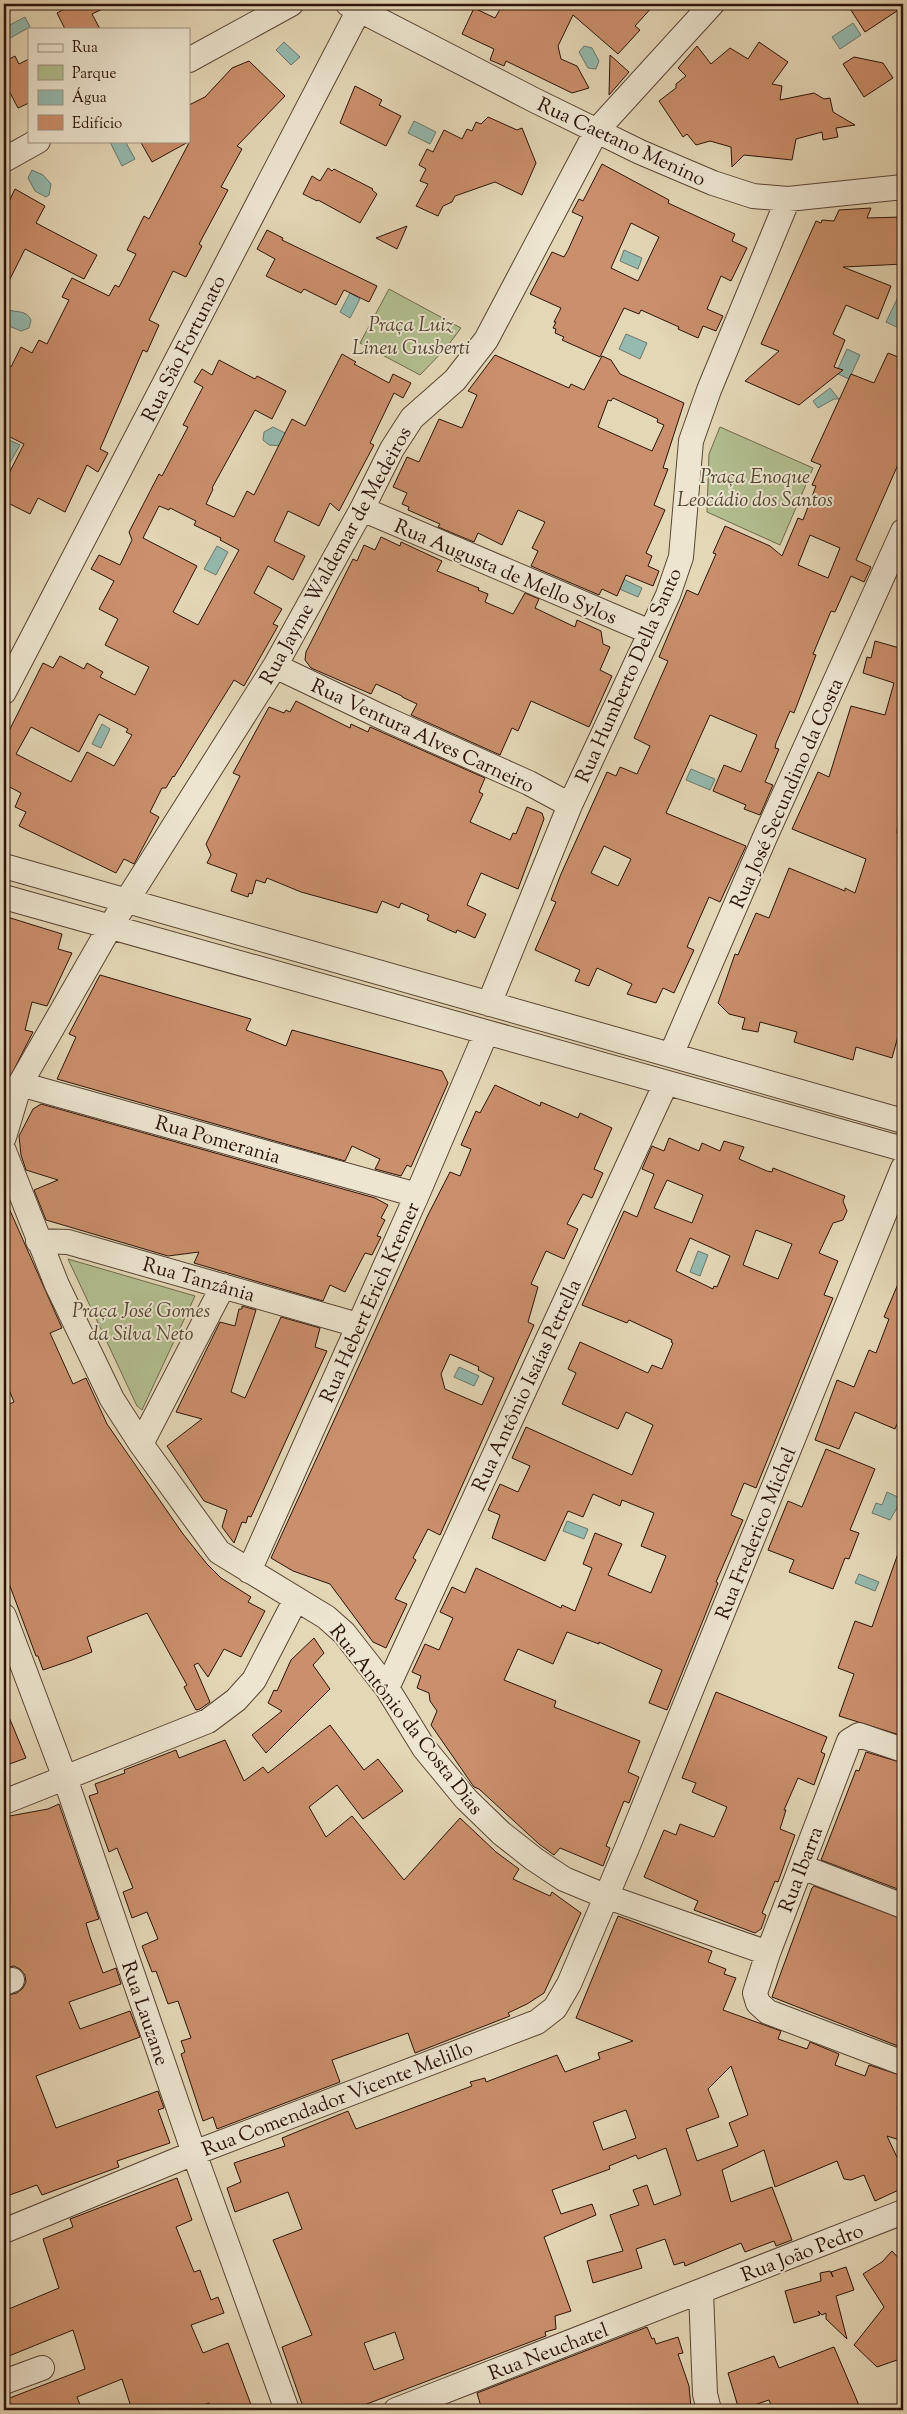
<svg xmlns="http://www.w3.org/2000/svg" width="907" height="2414" font-family="'Sorts Mill Goudy',serif">
<style>
.park{fill:#b2bf90;stroke:#6f694c}
.water{fill:#95baaf;stroke:#6b776d}
.building{fill:#ca8f6c;stroke:#2c1309;fill-rule:evenodd}
.lines{fill:none;stroke-linecap:round;stroke-linejoin:round}
.minor-casing{stroke:#5a4434;stroke-width:26}
.minor{stroke:#ede5d0;stroke-width:24}
.labels{text-anchor:middle;stroke-width:4;stroke-linejoin:round;paint-order:stroke}
.street-label{font-size:20px;fill:#2c1309;stroke:#ede5d0}
.park-label{font-size:20px;font-style:italic;fill:#544732;stroke:#ede5d0}
</style>
<rect width="100%" height="100%" fill="#e4d7b6"/>
<filter id="stains"><feTurbulence type="fractalNoise" baseFrequency=".004" numOctaves="4"/><feColorMatrix values="0 0 0 0 .2 0 0 0 0 .09 0 0 0 0 .02 0 0 0 .5 -.17"/></filter>
<radialGradient id="worn" r=".72"><stop offset=".6" stop-color="#630" stop-opacity="0"/><stop offset="1" stop-color="#630" stop-opacity=".3"/></radialGradient>
<path class="park" d="M389,289L461,328L446,348L420,375L360,343Z
M720,427L813,468L780,545L707,512L709,454Z
M68,1259L195,1296L142,1410L137,1406Z"/>
<path class="water" d="M25,17L30,27L10,38L6,31H4V25L6,23L8,26Z
M853,23L861,35L840,49L832,37Z
M284,42L300,57L291,65L276,50Z
M584,46L592,48L599,61L596,69L588,68L579,52Z
M414,121L436,132L430,144L408,133Z
M112,141H125L135,159L122,166L110,142Z
M32,170L43,175L51,184L49,195L46,197L35,191L28,178Z
M624,250L642,258L638,269L620,261Z
M350,293L360,299L350,318L340,312Z
M898,297L903,300V320L899,328L886,322Z
M4,309C15,313 26,309 31,320L29,328L21,331L4,324Z
M626,334L647,343L640,359L619,349Z
M847,349L860,355L849,379L836,373Z
M830,388L839,399H834L818,408L813,401Z
M273,427L285,433L284,446L269,445L263,440L264,432Z
M9,440L20,445L9,464L4,461V451Z
M217,546L228,552L216,575L204,569Z
M621,578L642,588L638,597L617,588Z
M102,724L110,729L101,748L92,744Z
M691,769L715,779L710,790L686,780Z
M698,1251L708,1255L700,1276L690,1272Z
M459,1367L479,1376L474,1386L454,1377Z
M887,1492L902,1499L890,1520L872,1513L876,1503L882,1505Z
M567,1521L588,1529L584,1539L563,1531Z
M859,1574L879,1582L875,1591L855,1583Z"/>
<path class="building" d="M74,4H113L92,14L100,29H65L57,13Z
M503,4H655L635,26L640,30L618,54L573,15L558,46L561,59L577,66L589,88L572,93L506,61L504,66L490,60L494,49L462,34L474,8L495,18Z
M847,4H903V7L865,32Z
M759,42L788,62L772,84L782,86L780,100L814,93L824,99L830,98L833,112L855,125L836,128L838,137L823,140L822,132L796,139L792,160L744,155L732,167L731,147L710,141L696,145L687,134L683,137L659,101L676,88V84L686,76L678,68L697,46L711,64L730,48L748,59Z
M610,55L629,72L609,95Z
M15,56L19,64L29,59V103L18,108L9,91L4,95V62Z
M854,57L883,63L893,78L864,97L843,64Z
M249,61L285,96L237,146L242,149L221,187L228,190L199,244L202,246L186,277L173,271L149,320L159,325L147,352L143,350L100,449L108,453L98,472L87,465L65,512L38,498L30,514L4,501V483L24,444L4,434V364L11,367L21,347L32,353L39,340L47,344L69,300L62,297L72,278L109,296L115,285L119,287L136,254L127,250L144,216L149,219L190,141L152,162L140,141H189V105L205,97L232,68Z
M355,86L382,100L379,105L401,116L386,146L340,123Z
M488,117L517,130L522,128L536,163L522,195L495,182L455,196L452,202L443,206L438,216L416,206L428,184L420,181L426,169L419,165L427,149L433,152L444,130L462,139L467,129L472,131L476,122L481,124Z
M602,164L669,200L668,203L735,234L732,241L747,248L731,281L721,276L707,309L723,316L716,331L703,326L698,338L678,329L679,327L641,310L639,314L624,308L600,357L562,340L564,337L555,333L556,329L553,328L556,322H554L561,308L530,294L552,252L564,257L568,250L583,217L572,212L579,199L583,201ZM631,223L659,237L638,281L611,268Z
M328,168L332,171L334,169L373,189L372,190L377,194L360,223L318,200L317,201L303,194L312,176L320,181Z
M15,189L45,206L36,223L97,255L84,279L25,249L4,291V212Z
M871,208L867,218L903,217V264L843,267L891,286L878,319L846,305L833,334L845,340L834,367L843,370L799,405L745,381L779,351L761,344L816,221L821,223L822,220L834,221L839,210Z
M407,226L397,249L376,238Z
M267,230L283,238L282,240L377,286L369,302L344,290L336,305L304,289L301,293L266,276L275,259L257,249Z
M888,353L903,359V458L900,460L856,560L871,567L864,582L851,576L835,612L831,611L813,654L816,655L794,713L790,711L776,743L775,748L779,749L765,782L773,785L760,815L744,809L746,805L713,791L724,765L741,772L757,735L710,715L666,813L746,846L720,902L709,897L687,947L694,950L674,993L663,988L656,1003L627,994L632,984L597,968L589,986L575,981L580,970L535,950L556,902L551,900L561,874L607,772L616,776L620,767L637,774L650,746L634,738L668,661L659,657L687,590L698,595L716,554L713,553L725,526L770,546L782,556L798,518L803,520L816,486L812,485L821,465L811,461L851,374L874,383ZM810,535L840,548L828,578L798,565ZM604,846L631,859L618,886L591,873Z
M342,354L356,362L354,364L389,383L393,374L411,383L403,398L394,393L370,443L374,445L339,511L330,503L319,526L288,511L274,541L305,556L293,580L268,566L254,593L282,609L273,624L278,626L244,686L234,680L174,777L173,776L166,788H162L150,812L159,817L134,864L124,859L116,873L19,826L26,812L15,807L21,793L4,784V741L43,663L53,668L60,656L84,669L87,663L103,672L100,677L135,695L149,667L105,645L118,619L99,609L114,581L91,569L99,555L120,565L132,540L129,532L159,474L162,476L188,427L183,425L203,387L194,382L202,369L212,375L219,360L255,379L257,376L286,391L272,419L255,410L212,488L213,489L206,504L234,517L247,491L254,495L292,419L305,426ZM159,506L169,510L170,508L196,521L194,525L221,538L220,540L239,550L198,625L173,612L197,566L143,538ZM99,714L128,729L126,732L132,735L114,766L87,752L71,782L16,754L31,727L79,752Z
M495,355L569,388L571,384L584,390L602,356L611,360L620,374L684,403L663,468L668,469L654,505L665,510L646,553L652,556L648,566L659,571L653,586L626,575L617,596L602,589L599,595L531,566L538,551L532,548L545,522L518,510L502,545L478,533L474,542L438,527L440,524L408,510L409,507L402,504L407,493L393,487L407,457L419,462L439,419L462,428L477,395L468,391ZM613,398L658,419L657,422L664,425L652,451L598,427L608,400L611,401Z
M381,537L400,546L401,542L442,561L437,571L479,588L478,590L488,594L485,602L513,614L525,593L539,599L535,608L575,627L577,620L601,631L603,644L610,647L600,670L612,676L589,727L531,701L518,731L512,728L500,755L411,715L417,704L402,697V696L376,684L371,694L311,668L305,660L306,652L353,559L357,561L364,545L375,550Z
M875,641L903,649V798L900,797L897,833L903,834V1018L892,1058L856,1047L853,1060L794,1042L797,1032L760,1022L758,1032L742,1029L745,1018L729,1014L718,1003L735,954L738,955L756,913L769,918L789,868L845,891V888L855,893L866,859L792,829L818,772L829,777L851,706L885,715L894,683L863,673L867,657L871,658Z
M296,701L350,728L351,724L368,732L370,727L485,778L479,792L483,794L470,822L510,840L513,833L516,834L527,807L542,813L544,819L518,889L481,873L467,905L486,914L475,938L457,930L456,933L427,920L429,915L401,903L399,908L382,901L377,913L301,892L267,878L265,883L256,880L252,894L249,893L248,897L231,891L237,874L207,863L211,855L206,844L240,776L233,773L269,707L284,713L286,710L290,712Z
M4,916L62,934L58,949L72,953L47,1006L32,1002L25,1030L33,1032L4,1089Z
M100,975L251,1019L246,1030L286,1046L292,1030L442,1071L448,1083L411,1167L407,1165L401,1176L375,1169L380,1159L352,1146L345,1161L57,1079L76,1037L69,1034Z
M495,1085L540,1106L541,1102L578,1118L580,1113L612,1128L594,1169L603,1173L592,1198L583,1194L567,1224L578,1229L564,1259L546,1251L531,1284L538,1287L528,1322L534,1325L440,1535L428,1529L413,1558L416,1560L395,1599L407,1604L386,1648L373,1642L330,1584L293,1571L271,1558L428,1215L450,1172L460,1176L471,1149L461,1145L476,1111L480,1113ZM450,1354L479,1367L478,1370L494,1378L482,1405L445,1389L441,1374Z
M41,1104L375,1198L388,1205L381,1218L385,1220L377,1236L381,1237L372,1255L365,1253L345,1292L330,1285L323,1301L194,1263L199,1252L168,1256L46,1220L34,1190L58,1180L26,1170L21,1155L19,1136L33,1109Z
M669,1138L699,1151L702,1143L720,1151L724,1141L744,1147L739,1159L767,1171L772,1172L773,1168L845,1196L843,1201L847,1211L843,1220L833,1223L819,1253L838,1261L824,1295L833,1298L756,1488L744,1483L731,1515L743,1520L716,1582L718,1583L667,1710L649,1703L662,1670L599,1642V1644L567,1632L553,1664L518,1649L504,1680L556,1701L554,1707L640,1741L628,1772L639,1777L629,1803L624,1801L606,1846L610,1848L603,1866L560,1848L554,1855L539,1844L479,1789L474,1787L431,1725L437,1711L430,1701L429,1693L417,1688L421,1676L412,1672L425,1644L439,1650L453,1618L440,1612L452,1587L465,1593L476,1568L561,1608L562,1605L575,1611L592,1568L583,1564L595,1533L622,1544L608,1575L651,1593L666,1556L641,1546L654,1513L622,1500L620,1506L593,1494L583,1517L568,1511L545,1561L492,1538L500,1515L488,1510L500,1484L518,1492L530,1466L512,1458L526,1427L632,1475L653,1425L626,1412L618,1429L562,1404L576,1373L568,1369L580,1342L648,1373L652,1365L662,1369L673,1343L671,1342L672,1340L629,1320L627,1323L582,1305L624,1211L637,1217L654,1174L642,1169L652,1146L664,1151ZM667,1180L703,1195L692,1223L654,1208ZM756,1230L792,1244L778,1279L743,1265ZM690,1238L730,1256L717,1287L714,1286L713,1289L676,1271Z
M4,1197L62,1328L50,1333L73,1384L86,1378L107,1424L183,1534L207,1564L221,1578L251,1597L248,1602L265,1611L241,1657L224,1649L208,1677L198,1663L194,1665L210,1702L200,1709L196,1710L184,1687L187,1685L147,1613L87,1637L92,1652L72,1660L43,1670L38,1656H36L4,1570V1406L14,1402L4,1377Z
M903,1272V1410L895,1429L855,1412L839,1449L815,1440L837,1380L854,1387L869,1350L876,1353L889,1319L884,1317Z
M242,1306L256,1310L231,1392L245,1398L281,1317L320,1328L315,1347L327,1351L251,1517L248,1516L246,1523L242,1522L234,1543L222,1527L227,1510L204,1501L167,1446L202,1419L176,1412L220,1322L235,1326L239,1309H242Z
M826,1449L875,1469L850,1530L859,1533L849,1559L845,1558L833,1589L789,1572L794,1560L768,1550L788,1501L802,1507Z
M901,1545L903,1546V1736L839,1716L854,1674L838,1668L855,1621L872,1627Z
M314,1638L324,1653L313,1665L330,1689L266,1753L252,1735L282,1711L268,1703L274,1690L277,1691L291,1660Z
M716,1692L827,1737L821,1752L825,1754L814,1785L798,1778L784,1810H786L780,1829L795,1835L778,1882L775,1881L762,1913L766,1915L761,1929L755,1933L694,1910L698,1901L644,1877L664,1830L676,1835L680,1824L714,1837L727,1807L692,1792L696,1783L682,1778Z
M4,1705L26,1758L4,1766Z
M330,1725L364,1770L378,1759L403,1791L363,1819L337,1785L309,1807L326,1837L352,1816L404,1880L460,1818L496,1852L519,1869L513,1879L550,1896L552,1892L581,1913L544,1993L527,2004L508,2013L510,2016L415,2053L408,2033L332,2060L340,2082L217,2129L213,2117L203,2121L181,2054L185,2052L181,2041L191,2038L178,2001L168,2004L156,1971L152,1972L142,1946L158,1939L147,1912L132,1918L123,1892L133,1888L117,1848L109,1852L89,1796L98,1793L95,1784L125,1773L124,1770L176,1750L179,1758L225,1740L244,1781L263,1767L268,1773Z
M866,1752L903,1763V1891L821,1860L856,1770L859,1771Z
M59,1804L99,1919L86,1923L90,1937L103,1973L116,1968L121,1984L69,2002L80,2029L130,2011L140,2037L36,2076L56,2128L158,2091L164,2108L158,2110L170,2143L117,2161L119,2167L42,2195L37,2185L7,2196L4,2186V2088L8,2086L4,2073V1996L17,1993L23,1988L26,1982L25,1975L20,1969L14,1966L4,1968V1817L48,1809Z
M814,1886L903,1919V2048L772,1997L812,1888Z
M618,1916L712,1951L708,1962L726,1969L724,1974L736,1978L723,2010L781,2031L778,2039L807,2049L810,2042L839,2054L835,2065L865,2076L869,2065L903,2076V2090L897,2108L903,2111V2141L887,2136L903,2170V2188L875,2201L864,2175L851,2180L844,2179L837,2161L775,2187L764,2150L722,2170L731,2202L772,2187L792,2240L776,2246L774,2241L745,2252L741,2243L685,2266L684,2262L674,2265L665,2239L636,2249L642,2268L593,2283L587,2261L623,2251L610,2215L639,2205L633,2190L647,2185L654,2205L681,2195L666,2148L638,2159L636,2155L609,2166L610,2169L552,2190L561,2214L592,2204L596,2215L544,2237L571,2311L555,2316L556,2329L545,2332L546,2336L351,2410H304L282,2347L312,2335L273,2240L302,2229L288,2192L235,2212L227,2188L241,2182L234,2163L285,2146L282,2138L348,2111L356,2129L472,2086L470,2082L485,2078L486,2082L557,2055L565,2072L600,2059L598,2053L633,2041L576,2018ZM731,2066L748,2115L729,2123L738,2146L697,2161L686,2129L719,2117L708,2089ZM626,2110L636,2138L603,2150L593,2122ZM395,2332L404,2359L374,2370L364,2343Z
M177,2178L192,2220L176,2227L194,2272L200,2270L211,2300L218,2297L224,2313L191,2325L203,2353L228,2343L253,2410H217L216,2406L210,2408L209,2403L191,2410H132L122,2379L77,2397L82,2410H11L7,2399L85,2369L73,2330L4,2358V2311L59,2288L43,2239L73,2227L70,2219Z
M892,2251L903,2263V2358L877,2367L854,2345L884,2307L863,2274L882,2262Z
M846,2267L854,2290L836,2296L847,2339L826,2319V2313L822,2315L818,2311L820,2315L794,2323L785,2291L821,2281L820,2273L830,2271L833,2277L831,2272Z
M647,2327L652,2339L654,2338L656,2344L678,2337L683,2353L678,2354L689,2386L691,2408L684,2410H482L477,2393Z
M834,2347L861,2410H773L769,2400L739,2410L728,2373L774,2356L779,2368Z"/>
<g class="lines">
<g class="minor-casing">
<path id="minor" d="M348,4L534,100L640,152L713,183L753,196L788,199L903,187
M189,60L291,4
M4,160L38,141
M362,509L650,632
M275,666L386,719L529,783L570,805
M4,692L362,4
M4,866L903,1121
M4,897L903,1149
M489,1004L570,805L668,595L681,557L691,441L709,390L788,199
M671,1055L765,837L903,531
M20,1084L417,1195
M4,1137L20,1084L110,927L275,666L362,509L392,449L412,418L455,380L486,340L597,130L712,4
M4,1151L57,1285L112,1399L141,1444L219,1552L326,1617L344,1633L387,1688L424,1748L466,1799L501,1833L534,1859L564,1879L605,1896L768,1953
M38,1241L68,1242L358,1325
M141,1444L223,1286
M249,1571L417,1195L486,1033
M4,1616L65,1778L194,2153L287,2410
M387,1688L666,1083
M903,1750L859,1735L849,1741L768,1953L755,1993L758,2003L768,2012L903,2063
M4,1802L208,1721L236,1700L254,1680L296,1599
M802,1867L903,1906
M4,1983L12,1980
M4,2231L194,2153L537,2022L555,2008L569,1984L627,1848L903,1168
M701,2292L705,2394L709,2410
M4,2382L42,2368
M396,2410L903,2212"/>
</g>
<use href="#minor" class="minor"/>
</g>
<g class="labels">
<g class="street-label">
<text transform="translate(622 141) rotate(25)" y="7">Rua Caetano Menino</text>
<text transform="translate(183 348) rotate(-63)" y="7">Rua São Fortunato</text>
<text transform="translate(335 555) rotate(-61)" y="7">Rua Jayme Waldemar de Medeiros</text>
<text transform="translate(506 571) rotate(23)" y="7">Rua Augusta de Mello Sylos</text>
<text transform="translate(628 675) rotate(-66)" y="7">Rua Humberto Della Santo</text>
<text transform="translate(423 735) rotate(25)" y="7">Rua Ventura Alves Carneiro</text>
<text transform="translate(786 793) rotate(-66)" y="7">Rua José Secundino da Costa</text>
<text transform="translate(218 1139) rotate(16)" y="7">Rua Pomerania</text>
<text transform="translate(199 1279) rotate(16)" y="7">Rua Tanzânia</text>
<text transform="translate(369 1302) rotate(-66)" y="7">Rua Hebert Erich Kremer</text>
<text transform="translate(526 1385) rotate(-65)" y="7">Rua Antônio Isaías Petrella</text>
<text transform="translate(755 1533) rotate(-68)" y="7">Rua Frederico Michel</text>
<text transform="translate(407 1719) rotate(52)" y="7">Rua Antônio da Costa Dias</text>
<text transform="translate(800 1869) rotate(-69)" y="7">Rua Ibarra</text>
<text transform="translate(146 2013) rotate(71)" y="7">Rua Lauzane</text>
<text transform="translate(337 2098) rotate(-21)" y="7">Rua Comendador Vicente Melillo</text>
<text transform="translate(802 2252) rotate(-21)" y="7">Rua João Pedro</text>
<text transform="translate(548 2351) rotate(-21)" y="7">Rua Neuchatel</text>
</g>
<g class="park-label">
<text x="411" y="331">Praça Luiz<tspan x="411" dy="23">Lineu Gusberti</tspan></text>
<text x="755" y="483">Praça Enoque<tspan x="755" dy="23">Leocádio dos Santos</tspan></text>
<text x="141" y="1317">Praça José Gomes<tspan x="141" dy="23">da Silva Neto</tspan></text>
</g>
</g>
<rect width="907" height="2414" fill="none" stroke="#e4d7b6" stroke-width="20"/>
<rect x="5" y="5" width="897" height="2404" fill="none" stroke="#2c1309" stroke-width="2.5"/>
<rect x="10" y="10" width="887" height="2394" fill="none" stroke="#2c1309"/>
<rect x="28" y="28" width="162" height="115" fill="#ede5d0" stroke="#a09180"/>
<rect x="38" y="44" width="25" height="8" fill="#ede5d0" stroke="#a09180"/>
<text x="72" y="52" font-size="15" fill="#2c1309">Rua</text>
<rect x="38" y="65" width="25" height="15" fill="#b2bf90" stroke="#a09180"/>
<text x="72" y="78" font-size="15" fill="#2c1309">Parque</text>
<rect x="38" y="90" width="25" height="15" fill="#95baaf" stroke="#a09180"/>
<text x="72" y="102" font-size="15" fill="#2c1309">Água</text>
<rect x="38" y="115" width="25" height="15" fill="#ca8f6c" stroke="#a09180"/>
<text x="72" y="128" font-size="15" fill="#2c1309">Edifício</text>
<rect width="100%" height="100%" filter="url(#stains)"/>
<rect width="100%" height="100%" fill="url(#worn)"/>
</svg>
